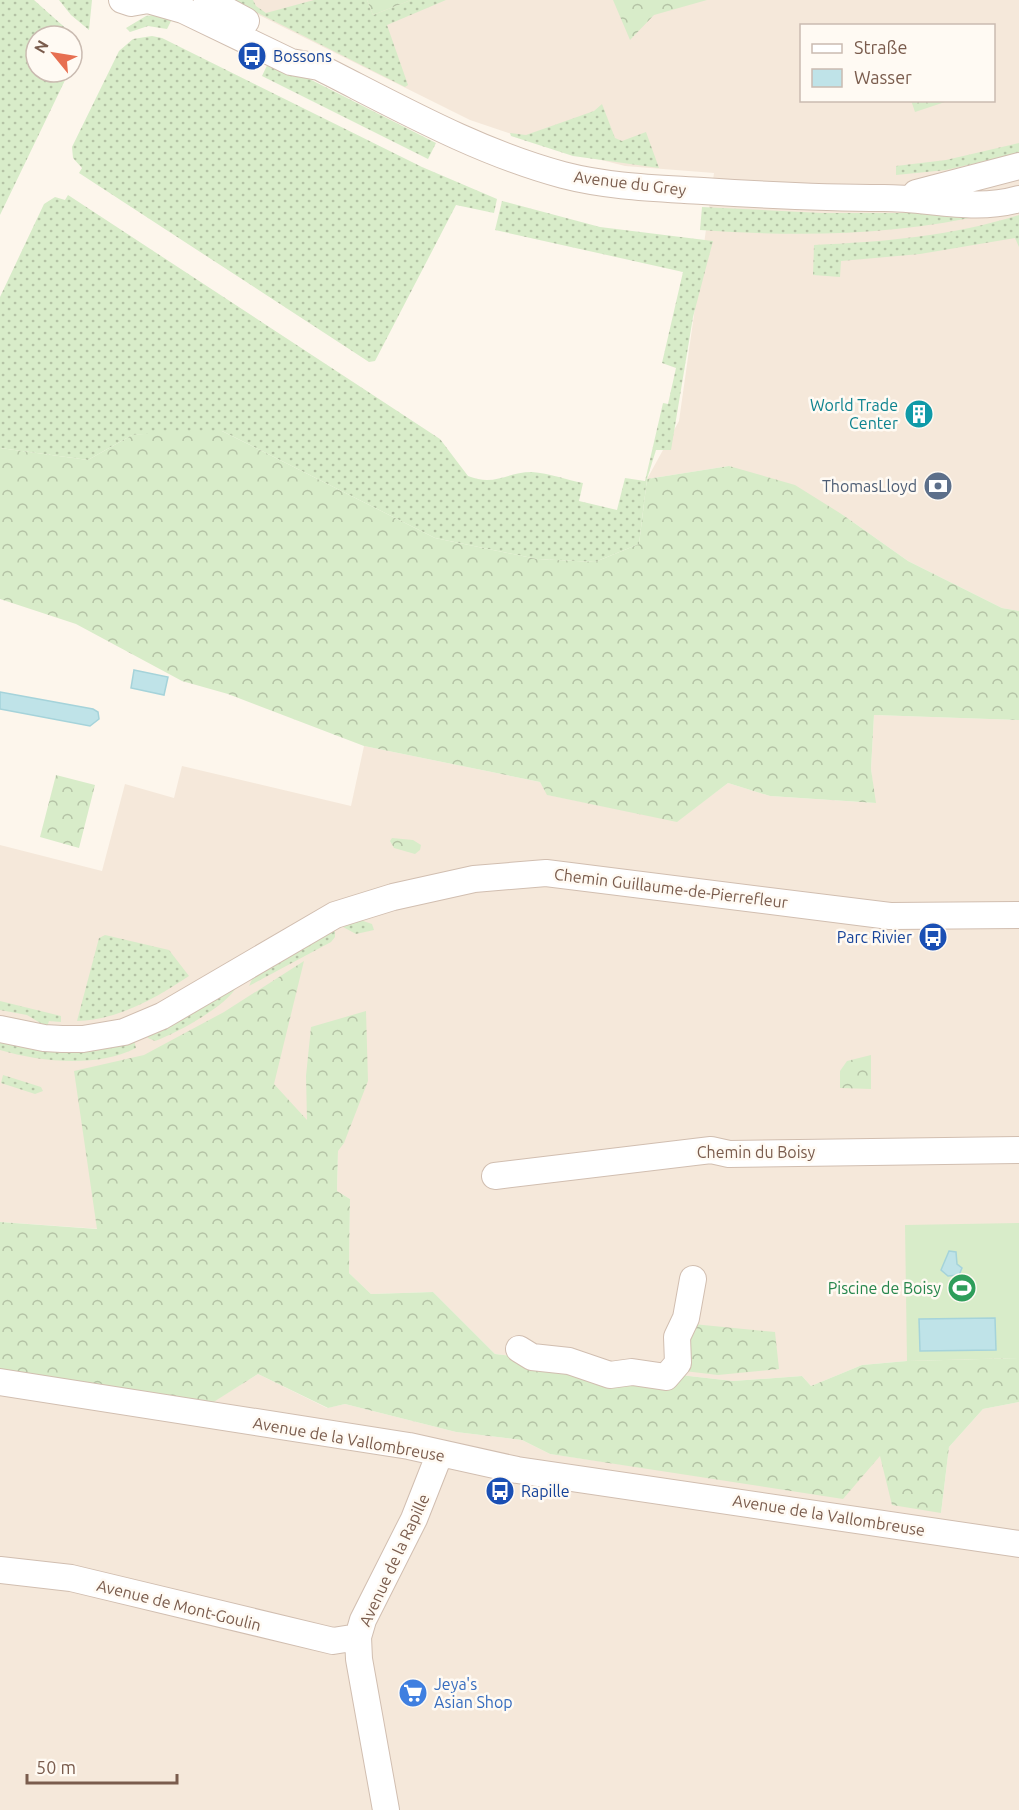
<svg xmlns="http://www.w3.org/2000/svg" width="1019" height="1810" font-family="Ubuntu,sans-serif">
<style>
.residential{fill:#f5e8da;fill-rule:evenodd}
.grass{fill:url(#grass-dots)}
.forest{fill:url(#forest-crowns)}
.pitch{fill:#d8ecc9}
.water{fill:#bfe3e8;stroke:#a5d3da;stroke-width:1.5}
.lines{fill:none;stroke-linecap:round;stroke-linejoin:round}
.minor-casing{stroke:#d1beb0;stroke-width:28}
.minor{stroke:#fff;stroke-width:26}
.labels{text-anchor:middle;stroke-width:5;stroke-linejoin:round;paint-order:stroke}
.transit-label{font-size:16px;fill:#164399;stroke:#fffaf3;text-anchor:start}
.street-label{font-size:16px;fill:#7a5c4d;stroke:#fffaf3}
.culture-label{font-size:16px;fill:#0d838f;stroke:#fffaf3;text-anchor:end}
.service-label{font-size:16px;fill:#4e5e75;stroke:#fffaf3;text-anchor:end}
.leisure-label{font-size:16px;fill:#27864d;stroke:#fffaf3;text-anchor:end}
.shop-label{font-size:16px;fill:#366cbe;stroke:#fffaf3;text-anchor:start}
</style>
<defs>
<pattern id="grass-dots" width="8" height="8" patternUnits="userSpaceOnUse" patternTransform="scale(1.5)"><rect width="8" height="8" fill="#d8ecc9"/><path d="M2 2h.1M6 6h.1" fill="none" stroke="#b4c2a5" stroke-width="1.8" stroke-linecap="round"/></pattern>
<pattern id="forest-crowns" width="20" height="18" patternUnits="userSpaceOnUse" patternTransform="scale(1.5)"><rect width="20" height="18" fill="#d8ecc9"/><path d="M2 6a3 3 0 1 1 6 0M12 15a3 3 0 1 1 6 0" fill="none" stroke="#b4c2a5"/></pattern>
</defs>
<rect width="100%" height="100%" fill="#fdf6ec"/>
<path class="residential" d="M229,0H1019V611L1002,608L908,561L843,515L729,466L647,479L679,421L714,173L625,166L550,147L470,120ZM802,26H994V100H802Z
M874,715L1019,720V1358L907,1361L862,1365L811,1386L802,1376L733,1381L495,1354L433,1292L371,1294L349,1273L350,1199L337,1191L338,1151L101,1229L0,1222V845L102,871L125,784L174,798L182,766L351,806L364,746L540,782L548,795L677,821L728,783L770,796L875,803L871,769Z
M0,1371L211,1403L258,1374L327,1408L345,1404L456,1432L522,1440L550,1454L688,1474L880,1456L941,1513L949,1447L983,1409L1019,1402V1810H0Z"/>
<path class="grass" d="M0,0H34L80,41V49L72,66V36H36V72H69L0,215Z
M59,0H92L89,30L71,15Z
M232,0H253L256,6L266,13L314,0H367L373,15L411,0H446L387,25L408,85L405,87Z
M161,14L173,17L167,29L148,26L130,32L126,28L146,16Z
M152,36L162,38L422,167L497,199L494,213L456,205L375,361L369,362L79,173L82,168L73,158L72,147L119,51L133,39Z
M270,59L436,143L428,159L262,76Z
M602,104L615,138L622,141L646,132L659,168L573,156L511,136L510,133L526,135L594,111Z
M1019,143V153L946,170L896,175V166L946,160Z
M68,195L440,439L468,476C495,487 506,472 532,472C549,473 567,480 583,483L579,501L617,510L625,478L645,481L663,403L668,404L676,368L662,363L683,272L495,230L502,201L600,227L713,241L693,317L671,450H656L647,479L639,544L595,562L537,559L435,538L222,431L132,435L88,460L0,448V297L44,204L55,197L65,200Z
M702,207L822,213H992C896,236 798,237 700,230Z
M1019,215V247L1015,238L920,254L841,261L840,277L813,275L814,245C883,242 953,236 1019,215Z
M360,920L372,924L374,930L356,934L343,927Z
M335,930V937L331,942L249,986L255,973Z
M105,935L169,950L189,976C156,998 118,1020 77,1021L99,938Z
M237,986C227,1006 177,1033 155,1041L148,1038L147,1035Z
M0,1001L61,1016V1022L49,1021L47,1027L27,1015L0,1010Z
M134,1040L136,1048C97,1068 41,1062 0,1050V1042C46,1055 88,1054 134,1040Z
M3,1075L41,1087L43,1091L35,1094L1,1083Z"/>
<path class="forest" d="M367,0H411L373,15Z
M613,0H707L654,15L630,40Z
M911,100H948V101L915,112Z
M180,431H222L435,538L537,559L595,562L639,544L647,479L729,466L795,485L843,515L908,561L1002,608L1019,611V720L874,715L871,769L876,803L770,796L728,783L677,822L547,795L540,782L364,746L228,694L182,681L76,624L0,599V448L88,460L132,435Z
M56,775L95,785L79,848L40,837Z
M392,838L413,840L421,845L420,850L415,854L394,848L390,841Z
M304,961L274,1084L307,1120L306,1076L311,1027L366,1011L368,1081L344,1143L338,1151L337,1191L350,1199L349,1273L371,1294L433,1292L495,1354L733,1381L802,1376L811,1386L862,1365L907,1361L1019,1358V1402L983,1409L949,1447L941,1513L892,1505L880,1456L843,1499L550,1454L522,1440L456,1432L345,1404L328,1408L258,1374L212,1403L0,1371V1222L97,1229L74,1071L144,1055L224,1012Z
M871,1055V1089L840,1088V1071L847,1061Z
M693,1324L775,1332L779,1369L718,1375L684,1371Z"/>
<path class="pitch" d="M1019,1223V1358L907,1361L905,1225Z"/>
<path class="water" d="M134,670L168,677L164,695L131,688Z
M0,692L93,709L98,712L99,719L90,726L0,709Z
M949,1251L956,1252L957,1264L962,1268L959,1275L948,1276L941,1270Z
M995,1318L996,1350L920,1351L919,1319Z"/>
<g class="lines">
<g class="minor-casing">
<path id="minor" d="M122,0L131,3L148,0
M148,0L183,10L291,62L319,67C398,107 477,152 563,175C609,187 656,188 703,191C763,195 823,198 884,198C930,198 974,212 1019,199
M207,0L246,21
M916,193L1019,166
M0,1029L44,1038L62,1039H83L124,1032L162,1016L335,915L393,897L474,879L546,873L890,916L1019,915
M495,1176L711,1150L729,1154L1019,1150
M519,1349L532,1357L569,1361L610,1375L632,1372L666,1377L678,1363L677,1337L686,1318L693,1279
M0,1382L409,1446L517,1470L1019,1544
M0,1570L71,1578L333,1641L358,1637
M386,1810L359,1659L358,1637L363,1620L414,1519L440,1453"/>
</g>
<use href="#minor" class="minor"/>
</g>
<defs>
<g id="bus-disc" transform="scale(1.5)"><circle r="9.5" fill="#1a4fb4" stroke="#fffaf3"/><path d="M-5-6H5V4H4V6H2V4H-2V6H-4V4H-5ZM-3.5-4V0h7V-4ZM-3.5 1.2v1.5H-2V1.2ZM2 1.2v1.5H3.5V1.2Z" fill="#fff"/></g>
<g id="building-disc" transform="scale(1.5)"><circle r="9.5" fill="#0f9aa8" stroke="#fffaf3"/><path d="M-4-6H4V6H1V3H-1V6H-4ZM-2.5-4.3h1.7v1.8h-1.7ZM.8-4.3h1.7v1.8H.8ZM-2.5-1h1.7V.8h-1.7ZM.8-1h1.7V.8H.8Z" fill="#fff"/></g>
<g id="bank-disc" transform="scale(1.5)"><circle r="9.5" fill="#5c6f8a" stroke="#fffaf3"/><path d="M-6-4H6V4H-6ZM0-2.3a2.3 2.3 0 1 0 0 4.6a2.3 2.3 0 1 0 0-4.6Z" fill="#fff"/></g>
<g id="stadium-disc" transform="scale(1.5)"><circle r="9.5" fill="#2e9e5b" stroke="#fffaf3"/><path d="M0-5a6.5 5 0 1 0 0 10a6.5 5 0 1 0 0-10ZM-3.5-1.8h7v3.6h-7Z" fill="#fff"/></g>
<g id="supermarket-disc" transform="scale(1.5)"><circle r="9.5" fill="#3f7fe0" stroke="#fffaf3"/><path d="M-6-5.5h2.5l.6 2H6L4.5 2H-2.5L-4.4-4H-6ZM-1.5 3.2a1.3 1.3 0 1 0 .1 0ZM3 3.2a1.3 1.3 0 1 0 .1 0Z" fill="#fff"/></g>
</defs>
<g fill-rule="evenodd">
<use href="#bus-disc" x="252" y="56"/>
<use href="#building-disc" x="919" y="414"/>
<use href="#bank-disc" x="938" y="486"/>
<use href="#bus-disc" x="933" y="937"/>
<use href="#stadium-disc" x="962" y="1288"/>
<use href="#bus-disc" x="500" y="1491"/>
<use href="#supermarket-disc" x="413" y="1693"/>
</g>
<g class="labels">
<g class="transit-label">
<text x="273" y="62">Bossons</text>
<text x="912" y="943" text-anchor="end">Parc Rivier</text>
<text x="521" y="1497">Rapille</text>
</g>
<g class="street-label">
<text transform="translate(630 183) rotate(7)" y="6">Avenue du Grey</text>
<text transform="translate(671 888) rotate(7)" y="6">Chemin Guillaume-de-Pierrefleur</text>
<text x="756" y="1158">Chemin du Boisy</text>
<text transform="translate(349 1439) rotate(10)" y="6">Avenue de la Vallombreuse</text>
<text transform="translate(829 1515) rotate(9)" y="6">Avenue de la Vallombreuse</text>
<text transform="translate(394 1560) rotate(-65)" y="6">Avenue de la Rapille</text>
<text transform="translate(179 1605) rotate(14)" y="6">Avenue de Mont-Goulin</text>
</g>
<g class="culture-label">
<text x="898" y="411">World Trade<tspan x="898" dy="18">Center</tspan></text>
</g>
<g class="service-label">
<text x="917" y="492">ThomasLloyd</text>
</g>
<g class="leisure-label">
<text x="941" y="1294">Piscine de Boisy</text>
</g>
<g class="shop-label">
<text x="434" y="1690">Jeya's<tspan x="434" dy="18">Asian Shop</tspan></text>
</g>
</g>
<rect x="800" y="24" width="195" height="78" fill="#fffaf3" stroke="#cabbb1" stroke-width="1.5"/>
<rect x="812" y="44" width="30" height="9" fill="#ffffff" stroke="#cabbb1" stroke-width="1.5"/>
<text x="854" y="54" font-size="18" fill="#7a5c4d">Straße</text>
<rect x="812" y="69" width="30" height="18" fill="#bfe3e8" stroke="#cabbb1" stroke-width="1.5"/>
<text x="854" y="84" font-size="18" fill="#7a5c4d">Wasser</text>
<g transform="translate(54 54) rotate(300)"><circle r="28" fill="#fffaf3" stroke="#cabbb1" stroke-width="1.5"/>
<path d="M0-4.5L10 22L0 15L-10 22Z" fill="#e76f51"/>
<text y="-9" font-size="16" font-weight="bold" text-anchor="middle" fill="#7a5c4d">N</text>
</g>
<path d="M27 1774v9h150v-9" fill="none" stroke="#7a5c4d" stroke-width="3"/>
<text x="36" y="1774" font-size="18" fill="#7a5c4d" stroke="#fffaf3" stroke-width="4.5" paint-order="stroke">50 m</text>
</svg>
